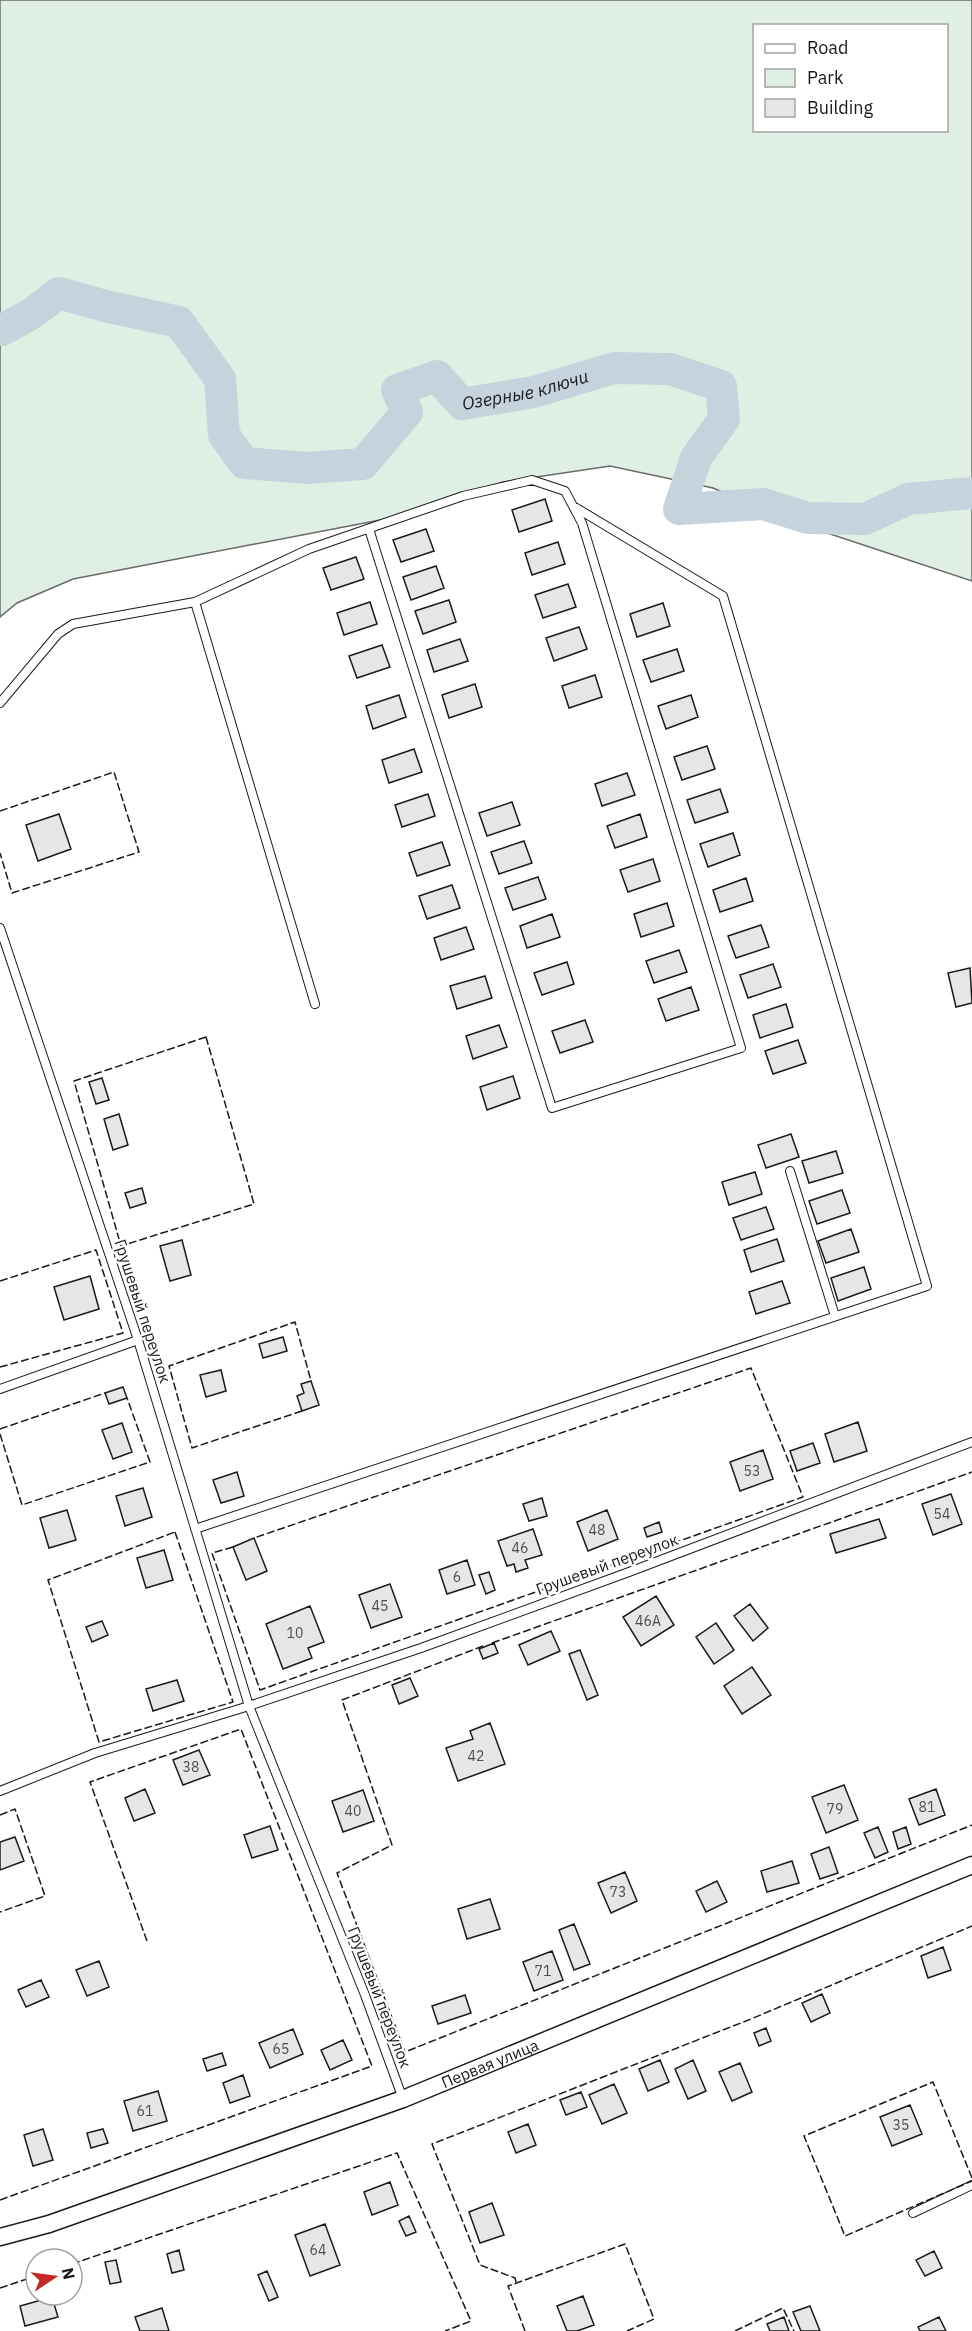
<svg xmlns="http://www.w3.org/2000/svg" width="972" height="2331" font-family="'IBM Plex Sans',sans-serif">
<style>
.green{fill:#e0efe3;stroke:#6a6a6a;stroke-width:1.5;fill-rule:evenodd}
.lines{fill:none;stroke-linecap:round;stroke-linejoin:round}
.river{stroke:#c6d2dc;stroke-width:32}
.building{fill:#e6e6e6;stroke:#1a1a1a;stroke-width:1.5}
.service-casing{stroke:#1a1a1a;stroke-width:10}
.minor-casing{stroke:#1a1a1a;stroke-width:19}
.service{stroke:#fff;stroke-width:8}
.minor{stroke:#fff;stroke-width:16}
.fence{stroke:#1a1a1a;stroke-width:1.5;stroke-dasharray:8 3;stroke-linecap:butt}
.labels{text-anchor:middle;stroke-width:4.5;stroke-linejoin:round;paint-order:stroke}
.number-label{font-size:14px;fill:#4d4d4d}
.street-label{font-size:16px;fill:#1a1a1a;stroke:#fff}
.water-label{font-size:18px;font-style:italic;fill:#1a1a1a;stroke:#fff}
</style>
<rect width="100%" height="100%" fill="#fff"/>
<path class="green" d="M0,0H972V581L791,521L713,488L610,466L503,482L401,516L73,579L17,603L0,617ZM754,26H946V130H754Z"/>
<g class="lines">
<path class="river" id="s1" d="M0,329L2,330L31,314L59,293L105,306L179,322L220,379L224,435L244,463L307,468L363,464L407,412L397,390L437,376L462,404L534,392L614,368L670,369L721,386L724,419L696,458L679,509L763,504L808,518L865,519L908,499L972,493"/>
</g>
<path class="building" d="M545,499L552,521L519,532L512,510Z
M426,529L434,551L401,562L393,540Z
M558,542L565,564L532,575L525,553Z
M356,557L364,579L331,590L323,568Z
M436,566L444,588L411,600L403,577Z
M568,584L576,607L543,618L535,595Z
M449,600L456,622L423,634L415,611Z
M370,602L377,624L344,635L337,613Z
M663,603L670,626L637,637L630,614Z
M579,627L587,649L554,661L546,638Z
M460,639L468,661L434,672L427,650Z
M382,645L390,667L357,678L349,656Z
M677,649L684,671L651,682L643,660Z
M595,675L602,697L569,708L562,686Z
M475,684L482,707L449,718L442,695Z
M399,695L406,717L373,729L366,706Z
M691,695L698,717L666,729L658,706Z
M707,746L715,769L682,780L674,757Z
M414,749L422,772L389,783L382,760Z
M627,773L635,795L602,806L595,784Z
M720,789L728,812L695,823L687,800Z
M428,794L435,816L402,827L395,805Z
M512,802L520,825L487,836L479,813Z
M59,814L71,849L38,861L26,825Z
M640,814L647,837L615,848L607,826Z
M733,833L740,855L708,867L700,844Z
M524,841L532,863L499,874L491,852Z
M442,842L450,865L417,876L409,853Z
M653,859L660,881L628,892L620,870Z
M538,877L546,899L513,910L505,888Z
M746,878L753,901L720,912L713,890Z
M452,885L460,908L427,919L419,896Z
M667,903L674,926L641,937L634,914Z
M552,914L560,937L527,948L520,926Z
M761,925L769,947L736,958L728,936Z
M466,927L474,949L441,960L434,938Z
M679,950L687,972L654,983L646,961Z
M567,962L574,984L542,995L534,973Z
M773,964L781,987L748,998L740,975Z
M970,968L972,1003L956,1007L948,973Z
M485,976L492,998L457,1009L450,986Z
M691,987L699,1010L666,1021L658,999Z
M786,1004L793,1027L760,1038L753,1015Z
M585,1020L593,1042L560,1053L552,1031Z
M499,1025L507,1047L473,1059L466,1036Z
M798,1040L806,1063L773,1074L765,1051Z
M513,1076L520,1098L487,1110L480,1087Z
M102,1078L109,1100L96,1104L89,1082Z
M119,1114L128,1145L113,1150L104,1119Z
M791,1134L799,1157L766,1168L758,1145Z
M836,1151L843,1173L809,1183L802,1161Z
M755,1172L762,1194L729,1205L722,1182Z
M142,1188L146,1203L130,1208L125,1193Z
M842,1190L850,1213L817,1224L809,1201Z
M766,1207L774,1229L741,1240L733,1218Z
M851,1229L859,1252L826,1263L818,1241Z
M777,1239L784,1261L751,1272L744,1250Z
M182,1240L191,1275L170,1281L160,1246Z
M864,1267L871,1289L838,1301L831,1278Z
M90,1276L99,1309L64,1320L54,1287Z
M782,1281L790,1303L756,1314L749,1292Z
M283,1337L287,1351L263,1358L259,1344Z
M221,1370L226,1391L206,1397L200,1375Z
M311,1381L319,1405L302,1411L297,1396L304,1393L301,1384Z
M123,1387L127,1398L109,1404L105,1393Z
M858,1422L867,1451L834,1462L825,1434Z
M122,1423L132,1452L113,1459L102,1430Z
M813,1443L820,1463L797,1471L790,1451Z
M763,1450L773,1479L740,1491L730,1462Z
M237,1472L244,1496L221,1503L213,1480Z
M143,1488L152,1517L125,1526L116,1496Z
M951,1494L962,1524L933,1535L922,1504Z
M542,1498L547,1516L529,1521L523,1504Z
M67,1510L76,1540L49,1548L40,1518Z
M607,1510L618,1539L588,1551L577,1522Z
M879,1519L886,1538L836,1553L830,1534Z
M659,1522L662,1532L647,1537L644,1528Z
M533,1529L542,1555L525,1560L528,1568L516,1572L514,1564L507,1566L498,1541Z
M254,1538L267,1571L246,1580L233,1547Z
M164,1550L173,1580L146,1588L137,1558Z
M467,1560L475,1585L447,1594L439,1570Z
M489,1572L495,1590L486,1594L479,1575Z
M390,1584L402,1617L371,1628L359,1595Z
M656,1596L674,1625L641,1646L623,1617Z
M750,1604L768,1628L753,1641L734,1616Z
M310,1606L324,1642L308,1648L312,1658L283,1669L266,1624Z
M102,1621L108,1635L92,1642L86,1627Z
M716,1623L734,1650L714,1664L696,1637Z
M551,1631L560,1651L528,1665L519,1645Z
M494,1643L498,1653L483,1659L479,1649Z
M580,1650L598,1695L587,1700L569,1654Z
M752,1667L771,1695L742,1714L724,1686Z
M410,1678L418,1696L399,1704L392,1685Z
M177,1680L184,1701L153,1711L146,1689Z
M490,1723L505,1764L458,1781L446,1748L473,1739L470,1731Z
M199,1750L210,1775L183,1785L173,1760Z
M844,1785L858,1820L826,1833L812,1797Z
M145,1789L155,1813L134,1821L125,1798Z
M936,1789L945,1815L919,1825L909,1799Z
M363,1790L374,1821L343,1832L332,1801Z
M270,1826L278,1850L252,1858L244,1835Z
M878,1827L888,1852L875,1858L864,1833Z
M906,1827L911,1844L898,1849L893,1832Z
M15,1837L24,1861L0,1870V1842Z
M829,1847L838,1873L820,1879L811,1854Z
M792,1861L799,1883L767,1892L761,1871Z
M625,1872L637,1901L611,1913L598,1883Z
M717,1881L727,1902L706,1912L696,1891Z
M490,1899L500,1929L467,1939L458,1909Z
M574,1924L590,1964L574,1970L559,1930Z
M943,1947L951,1970L928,1978L921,1956Z
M552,1951L563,1980L534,1991L523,1962Z
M99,1961L109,1987L87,1996L76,1970Z
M41,1980L49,1997L26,2007L18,1990Z
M822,1994L830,2013L811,2022L802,2003Z
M465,1995L471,2013L438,2024L432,2006Z
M766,2028L771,2041L759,2046L754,2033Z
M293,2029L303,2054L270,2068L259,2043Z
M343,2040L352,2060L330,2070L321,2050Z
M222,2053L226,2065L207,2071L203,2059Z
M660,2060L669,2082L648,2091L639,2069Z
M693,2060L706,2091L688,2099L675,2069Z
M740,2063L752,2092L732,2101L719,2072Z
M243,2075L250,2096L230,2103L223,2083Z
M614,2084L627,2113L602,2124L589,2095Z
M158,2091L167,2121L133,2131L124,2101Z
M581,2092L587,2107L566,2115L560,2100Z
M910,2105L922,2134L892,2146L880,2117Z
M528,2124L536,2145L516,2153L508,2132Z
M43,2129L53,2160L33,2166L24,2135Z
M103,2129L108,2143L91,2148L87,2133Z
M390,2182L398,2205L372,2215L364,2192Z
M492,2203L504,2235L480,2243L469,2212Z
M409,2216L416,2232L406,2236L399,2221Z
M325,2224L340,2265L310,2276L295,2235Z
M179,2250L184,2270L172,2273L167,2254Z
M934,2251L942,2268L925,2276L916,2260Z
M116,2260L121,2282L110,2284L105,2262Z
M267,2271L278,2297L269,2301L258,2275Z
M583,2296L594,2325L577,2331H567L557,2306Z
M52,2297L58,2317L25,2326L20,2306Z
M810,2306L820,2331H801L793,2312Z
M162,2308L169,2331H140L135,2317Z
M784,2317L789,2331H770L767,2324Z
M939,2317L946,2331H920L918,2327Z"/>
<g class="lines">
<g class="service-casing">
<path id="service" d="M195,602L315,1004
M0,703L58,634L73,624L195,602L309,549L463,496L532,480L565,491L582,523L741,1048L552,1108L369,529
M0,928L138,1340L249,1706L365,1995L403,2099
M790,1171L835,1316
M0,1389L138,1340
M195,1529L927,1286L723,596L573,506
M0,1791L95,1753L249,1706L421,1648L629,1572L972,1442
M913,2213L972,2185"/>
</g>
<g class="minor-casing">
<g id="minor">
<path id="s2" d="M0,2237L49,2224L403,2099L972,1865"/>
</g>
</g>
<use href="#service" class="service"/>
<use href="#minor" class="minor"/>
<path class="fence" d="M0,811L114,772L139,852L12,893L0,853
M206,1037L254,1204L121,1246L74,1081Z
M0,1281L96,1250L123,1333L0,1367
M302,1411L192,1448L169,1366L295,1322L311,1381
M0,1429L105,1393
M0,1434L22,1505L150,1462L127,1398
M175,1532L233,1702L99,1742L48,1580Z
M233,1547L212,1553L260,1690L803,1497L751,1368L254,1538
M492,1643L972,1472
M483,1646L342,1700L392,1845L337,1873L405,2052L972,1825
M0,1815L15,1809L45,1896L0,1912
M972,2178L933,2082L804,2136L845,2236L972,2181
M0,2200L372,2066L241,1729L90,1782L147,1941
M72,2264L397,2153L471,2321L445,2331
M516,2282L515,2278L480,2265L432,2144L751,2019L972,1926
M0,2288L36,2276
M525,2331L508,2286L625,2244L654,2319L627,2331
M735,2331L783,2308L794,2331"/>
</g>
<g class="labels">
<g class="number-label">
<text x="752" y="1476">53</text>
<text x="942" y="1519">54</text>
<text x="597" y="1535">48</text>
<text x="520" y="1553">46</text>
<text x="457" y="1582">6</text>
<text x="380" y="1611">45</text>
<text x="648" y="1626">46А</text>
<text x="295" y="1638">10</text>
<text x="476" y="1761">42</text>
<text x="191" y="1772">38</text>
<text x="927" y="1812">81</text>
<text x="835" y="1814">79</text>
<text x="353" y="1816">40</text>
<text x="618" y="1897">73</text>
<text x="543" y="1976">71</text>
<text x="281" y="2054">65</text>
<text x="145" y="2116">61</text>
<text x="901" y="2130">35</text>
<text x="318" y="2255">64</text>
</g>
<g class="street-label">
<text transform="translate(143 1311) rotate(72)" y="6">Грушевый переулок</text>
<text transform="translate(607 1564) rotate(-20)" y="6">Грушевый переулок</text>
<text transform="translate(380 1997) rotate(69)" y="6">Грушевый переулок</text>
<text dy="6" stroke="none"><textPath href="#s2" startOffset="520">Первая улица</textPath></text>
</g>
<g class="water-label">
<text dy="6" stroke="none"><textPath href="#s1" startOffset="711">Озерные ключи</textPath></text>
</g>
</g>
<rect x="753" y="24" width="195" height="108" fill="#ffffff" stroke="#a3a3a3" stroke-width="1.5"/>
<rect x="765" y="44" width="30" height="9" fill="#ffffff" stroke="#a3a3a3" stroke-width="1.5"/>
<text x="807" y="54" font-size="18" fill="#1a1a1a">Road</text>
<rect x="765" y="69" width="30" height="18" fill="#e0efe3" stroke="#a3a3a3" stroke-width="1.5"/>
<text x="807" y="84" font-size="18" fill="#1a1a1a">Park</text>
<rect x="765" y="99" width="30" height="18" fill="#e6e6e6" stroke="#a3a3a3" stroke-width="1.5"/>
<text x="807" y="114" font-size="18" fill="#1a1a1a">Building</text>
<g transform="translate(54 2277) rotate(77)"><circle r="28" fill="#ffffff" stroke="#a3a3a3" stroke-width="1.5"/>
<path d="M0-4.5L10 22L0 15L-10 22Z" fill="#c62828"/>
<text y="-9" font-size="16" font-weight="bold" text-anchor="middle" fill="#1a1a1a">N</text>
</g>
</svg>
